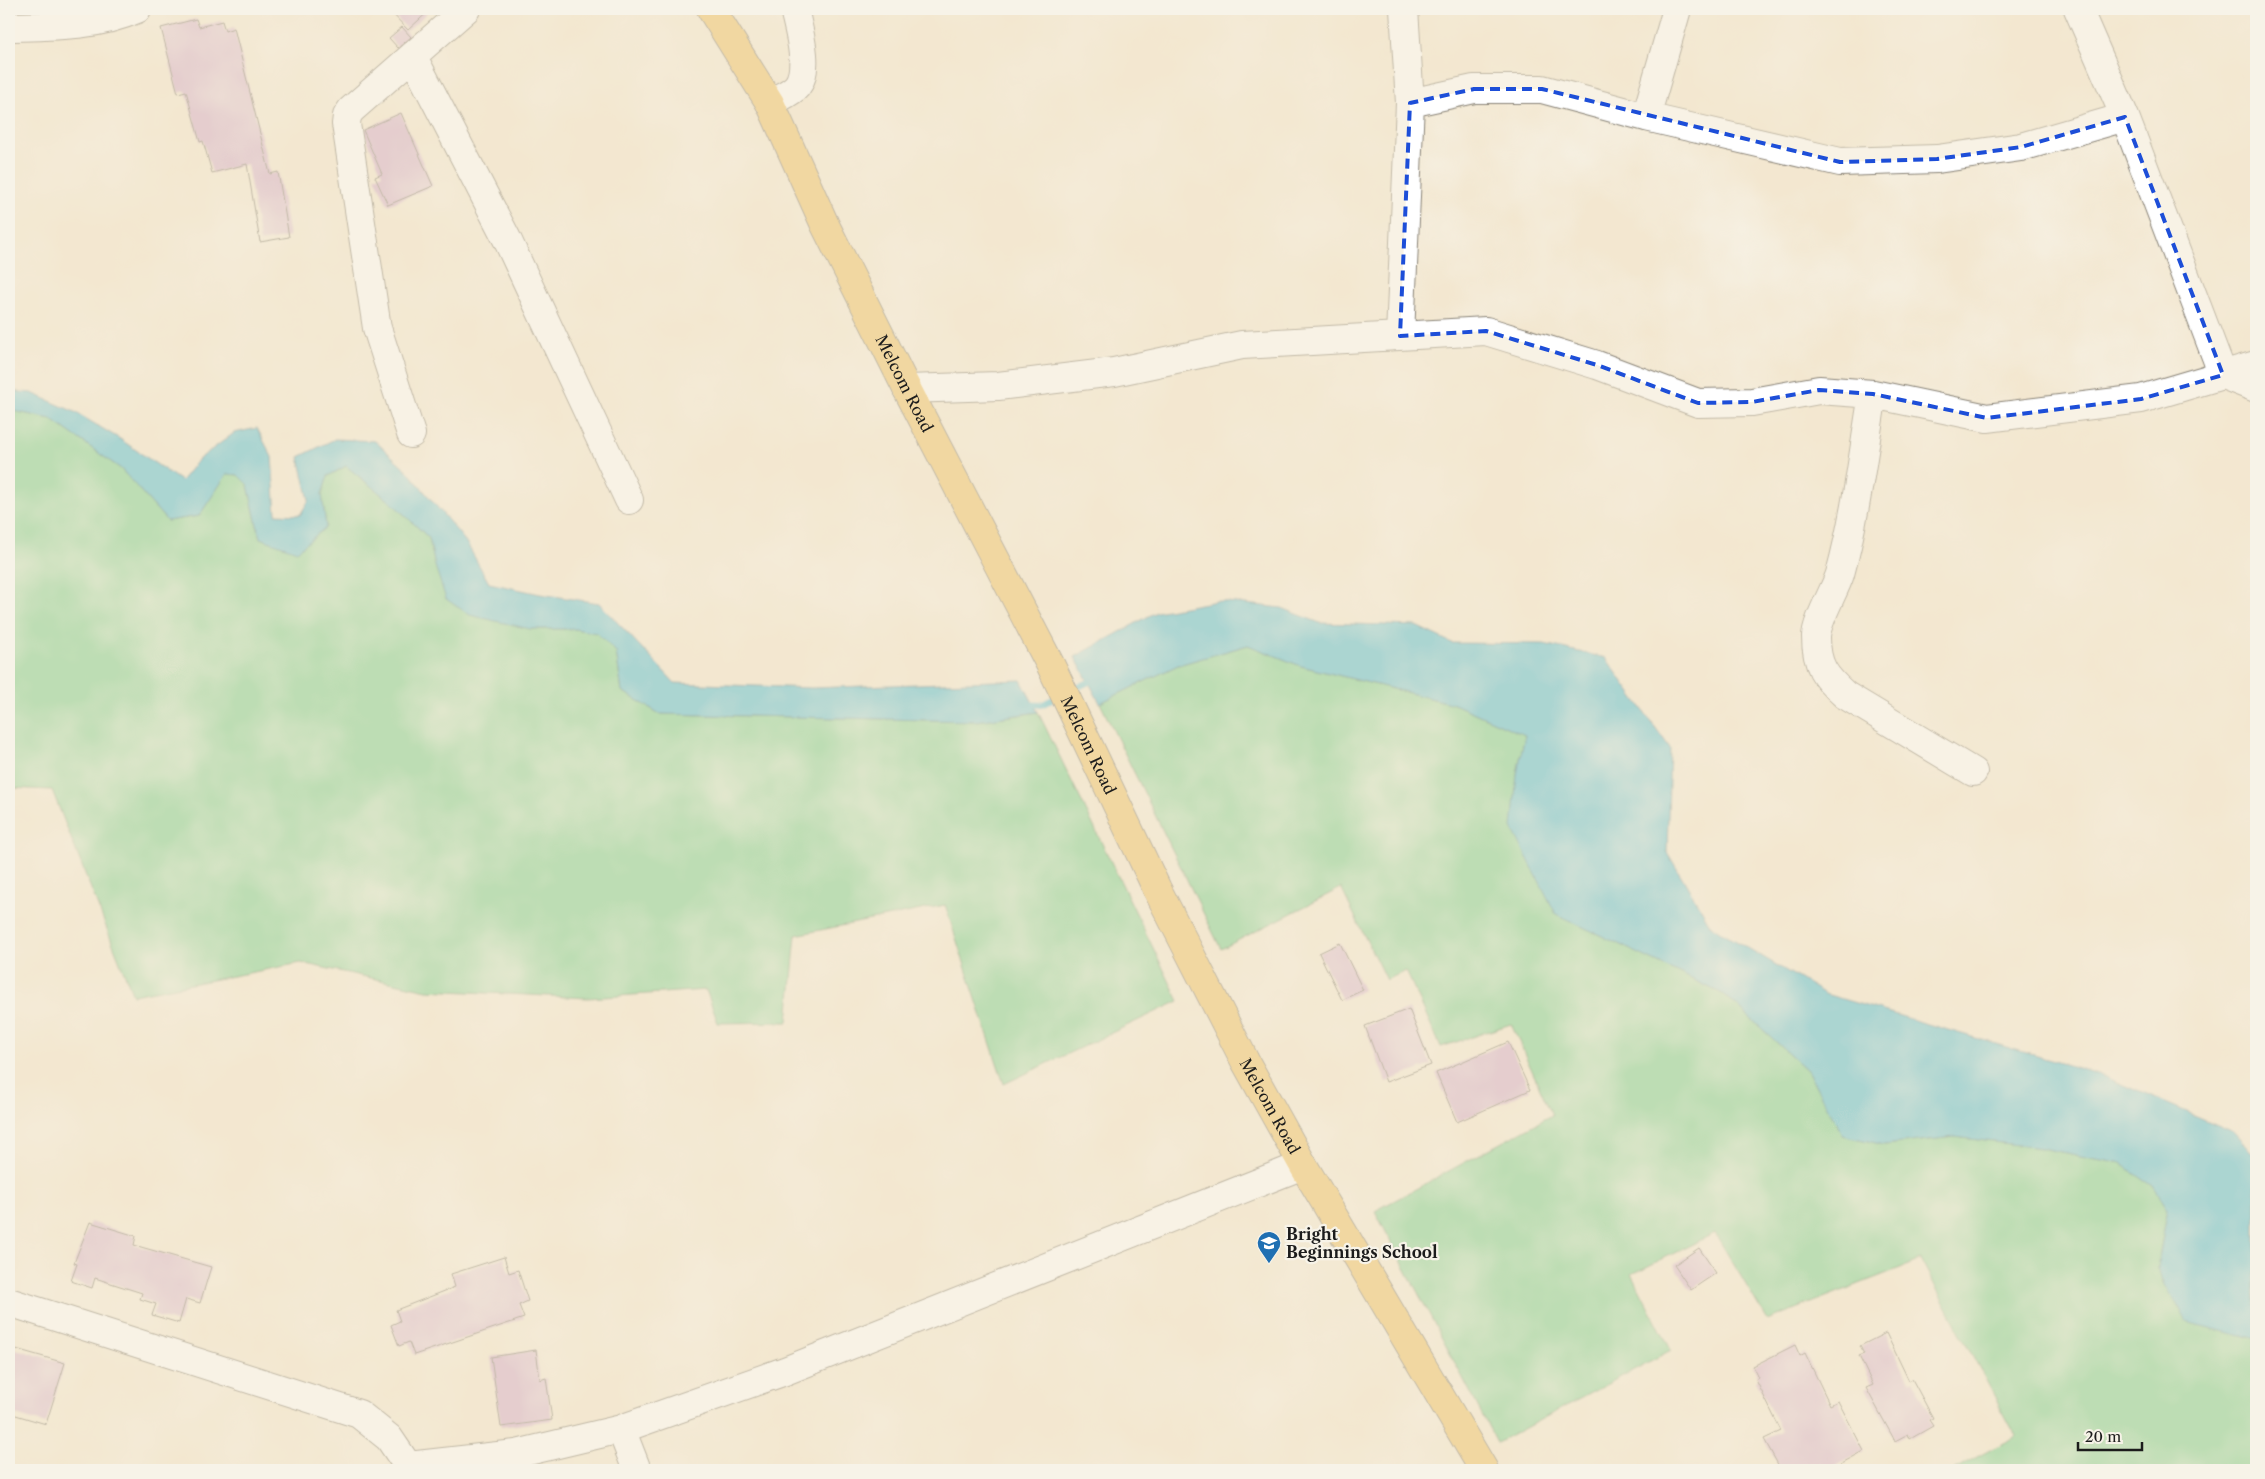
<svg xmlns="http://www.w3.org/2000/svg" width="2265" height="1479" font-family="'Libre Caslon Text',serif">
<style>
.green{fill:#7dd092;stroke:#4c7657}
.water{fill:#56bed3;stroke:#396d78}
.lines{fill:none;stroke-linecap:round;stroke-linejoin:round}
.stream{stroke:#56bed3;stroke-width:6}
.building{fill:#d4aecc}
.minor-casing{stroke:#888276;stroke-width:30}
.major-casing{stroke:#888276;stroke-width:30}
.minor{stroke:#fff;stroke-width:28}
.major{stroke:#f0c469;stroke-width:28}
.marked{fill:none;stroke:#1d4ed8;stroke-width:4;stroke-dasharray:10 6;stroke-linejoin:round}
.labels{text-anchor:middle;stroke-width:4.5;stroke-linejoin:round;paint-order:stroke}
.street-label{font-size:16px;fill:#1c1c1c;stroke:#f7f3e8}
.poi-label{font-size:16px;font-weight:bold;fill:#1c1c1c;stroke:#f7f3e8;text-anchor:start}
</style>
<rect width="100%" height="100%" fill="#f7f3e8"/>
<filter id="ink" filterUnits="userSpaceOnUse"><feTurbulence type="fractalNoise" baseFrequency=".02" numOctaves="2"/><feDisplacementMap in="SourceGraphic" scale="10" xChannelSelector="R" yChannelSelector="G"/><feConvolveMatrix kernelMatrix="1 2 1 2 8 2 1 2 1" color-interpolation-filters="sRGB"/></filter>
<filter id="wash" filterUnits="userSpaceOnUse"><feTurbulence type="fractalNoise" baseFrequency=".0096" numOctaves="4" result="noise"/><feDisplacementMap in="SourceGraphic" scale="20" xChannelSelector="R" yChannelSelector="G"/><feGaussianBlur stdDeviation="1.12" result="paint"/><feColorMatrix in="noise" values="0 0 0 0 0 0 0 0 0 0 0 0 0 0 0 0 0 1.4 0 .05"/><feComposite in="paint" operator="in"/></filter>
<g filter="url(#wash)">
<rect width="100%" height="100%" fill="#f3e7d0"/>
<path class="green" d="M9,410L51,419L121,469L167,521L199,516L227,473L238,475L248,485L260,538L326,527L322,494L328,476L346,466L392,503L429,538L435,566L530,629H575L597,633L616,652L622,691L660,714L976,721L1038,712L1179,1001L1004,1084L945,905L796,935L788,1022L718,1023L706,990L588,998L427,990L301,963L133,995L52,790L9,788Z
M1248,645L1301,666L1454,704L1525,735L1517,774L1556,914L1725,995L1807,1070L1843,1135L1884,1145L1955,1137L2041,1148L2122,1164L2153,1186L2168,1209L2157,1269L2245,1337H2256V1470H1953L2016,1436L1921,1260L1767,1320L1715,1233L1632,1274L1671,1350L1497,1443L1375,1211L1552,1115L1511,1024L1441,1047L1406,971L1386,980L1341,888L1221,949L1100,703L1178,665Z"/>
<path class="water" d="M9,391L32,393L75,412L120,439L181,481L199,459L234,433L257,428L272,457L276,514L300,515L309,500L299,457L335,439L375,441L406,469L466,542L489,583L540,594L599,603L675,683L812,688L1021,680L1038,712L976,721L660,714L622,691L616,652L597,633L575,629H530L470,615L446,599L435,566L429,538L392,503L346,466L328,476L322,494L326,527L297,551L260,538L248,485L238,475L227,474L199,516L167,521L121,469L51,419L9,410Z
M1217,601L1282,608L1320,623L1416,626L1452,643L1544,644L1606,658L1670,748L1667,852L1711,926L1825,994L2095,1073L2234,1132L2256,1157V1337H2245L2186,1322L2157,1269L2168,1209L2153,1186L2122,1164L2041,1148L1955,1137L1884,1145L1843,1135L1807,1070L1725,995L1556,914L1512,828L1517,774L1525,735L1454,704L1301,666L1248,645L1178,665L1100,703L1075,657L1156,612Z"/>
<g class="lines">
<path class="stream" d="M1070,691L1095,679
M1026,704L1041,705L1059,696"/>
</g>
<g id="blocks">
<path class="building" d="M388,9H431L408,30Z
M196,19L199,27L222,21L225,31L234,28L270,174L278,172L289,237L260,242L247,164L212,173L203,141L200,142L186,91L178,93L161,28Z
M402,27L411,37L398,48L389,38Z
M401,113L433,186L388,205L375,177L382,174L363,130Z
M1340,943L1363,990L1342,1000L1319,953Z
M1409,1009L1431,1065L1386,1082L1365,1026Z
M1508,1042L1530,1090L1457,1122L1436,1073Z
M90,1222L136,1236L134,1245L211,1267L200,1303L186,1299L179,1323L152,1315L156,1304L140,1299L142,1293L95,1278L92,1288L71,1281L77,1264L74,1263Z
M1699,1248L1716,1273L1691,1290L1674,1265Z
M504,1257L509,1273L518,1270L528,1301L519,1305L524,1318L414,1355L409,1342L399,1346L391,1325L400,1321L396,1310L455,1287L451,1274Z
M1886,1333L1909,1381L1912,1379L1933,1418L1929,1420L1933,1426L1910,1439L1908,1434L1895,1441L1866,1388L1873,1385L1859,1356L1864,1354L1860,1346Z
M1795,1345L1800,1356L1805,1353L1830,1405L1838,1401L1864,1451L1829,1470H1781L1764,1439L1781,1431L1756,1380L1759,1378L1753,1366Z
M9,1347L65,1363L46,1424L9,1413Z
M536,1350L540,1380L546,1378L552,1420L501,1427L491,1357Z"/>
</g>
</g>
<g filter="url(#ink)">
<use href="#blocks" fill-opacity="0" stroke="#888276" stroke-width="1"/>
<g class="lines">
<g class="minor-casing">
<path id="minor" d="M2078,9L2125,117L2223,375L2256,388
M9,27C53,26 96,27 137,9
M413,57L507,239L629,500
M770,103C778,98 791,93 797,86C811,68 798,28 794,9
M1410,103L1474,89H1542L1646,117L1840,162L1937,159L2021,147L2125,117
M1646,117L1677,9
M1400,336L1410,103L1404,9
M907,389L998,386L1114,372L1242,345L1486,331L1597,365L1698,403L1752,402L1819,390L1873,394L1987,418L2141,399L2256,365
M1873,394C1863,454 1856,515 1840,574C1835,590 1816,622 1816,637C1816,666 1825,677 1845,695L1973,772
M411,434L377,328L346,124L347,116L351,110L466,9
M9,1302L359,1414L389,1438L408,1466
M621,1429L637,1470
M408,1470V1466L516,1454L621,1429L785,1371L1303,1165"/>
</g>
<g class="major-casing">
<g id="major">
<path id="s1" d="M711,9L770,103L825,225L907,389L1051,666L1157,889L1245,1061L1303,1165L1484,1470"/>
</g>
</g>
<use href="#minor" class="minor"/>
<use href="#major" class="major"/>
</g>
</g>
<path d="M0 0H2265V1479H0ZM1474,89H1542L1840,162L1937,159L2021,147L2125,117L2223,375L2141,399L1987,418L1873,394L1819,390L1752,402L1698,403L1597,365L1486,331L1400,336L1410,103Z" fill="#f3e7d0" fill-opacity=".55" fill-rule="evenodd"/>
<path class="marked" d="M1474,89H1542L1840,162L1937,159L2021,147L2125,117L2223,375L2141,399L1987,418L1873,394L1819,390L1752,402L1698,403L1597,365L1486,331L1400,336L1410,103Z"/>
<defs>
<g id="school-pin" transform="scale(1.25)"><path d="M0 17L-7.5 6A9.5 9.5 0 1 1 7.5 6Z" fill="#1f6fb2" stroke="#f7f3e8"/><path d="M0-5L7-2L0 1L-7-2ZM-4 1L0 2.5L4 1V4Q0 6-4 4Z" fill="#fff"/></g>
</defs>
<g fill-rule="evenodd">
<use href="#school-pin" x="1269" y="1243"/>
</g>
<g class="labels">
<g class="street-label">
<text dy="6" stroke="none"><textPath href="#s1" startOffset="422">Melcom Road</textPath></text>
<text dy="6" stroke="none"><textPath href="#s1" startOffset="828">Melcom Road</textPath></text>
<text dy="6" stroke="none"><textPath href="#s1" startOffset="1232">Melcom Road</textPath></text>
</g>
<g class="poi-label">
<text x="1286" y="1240">Bright<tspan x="1286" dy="18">Beginnings School</tspan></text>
</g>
</g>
<rect width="2265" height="1479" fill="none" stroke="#f7f3e8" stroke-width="30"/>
<path d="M2078 1442v8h64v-8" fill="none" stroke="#1c1c1c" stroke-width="2.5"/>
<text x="2085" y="1442" font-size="15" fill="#1c1c1c" stroke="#f7f3e8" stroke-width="4" paint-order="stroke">20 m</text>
</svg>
